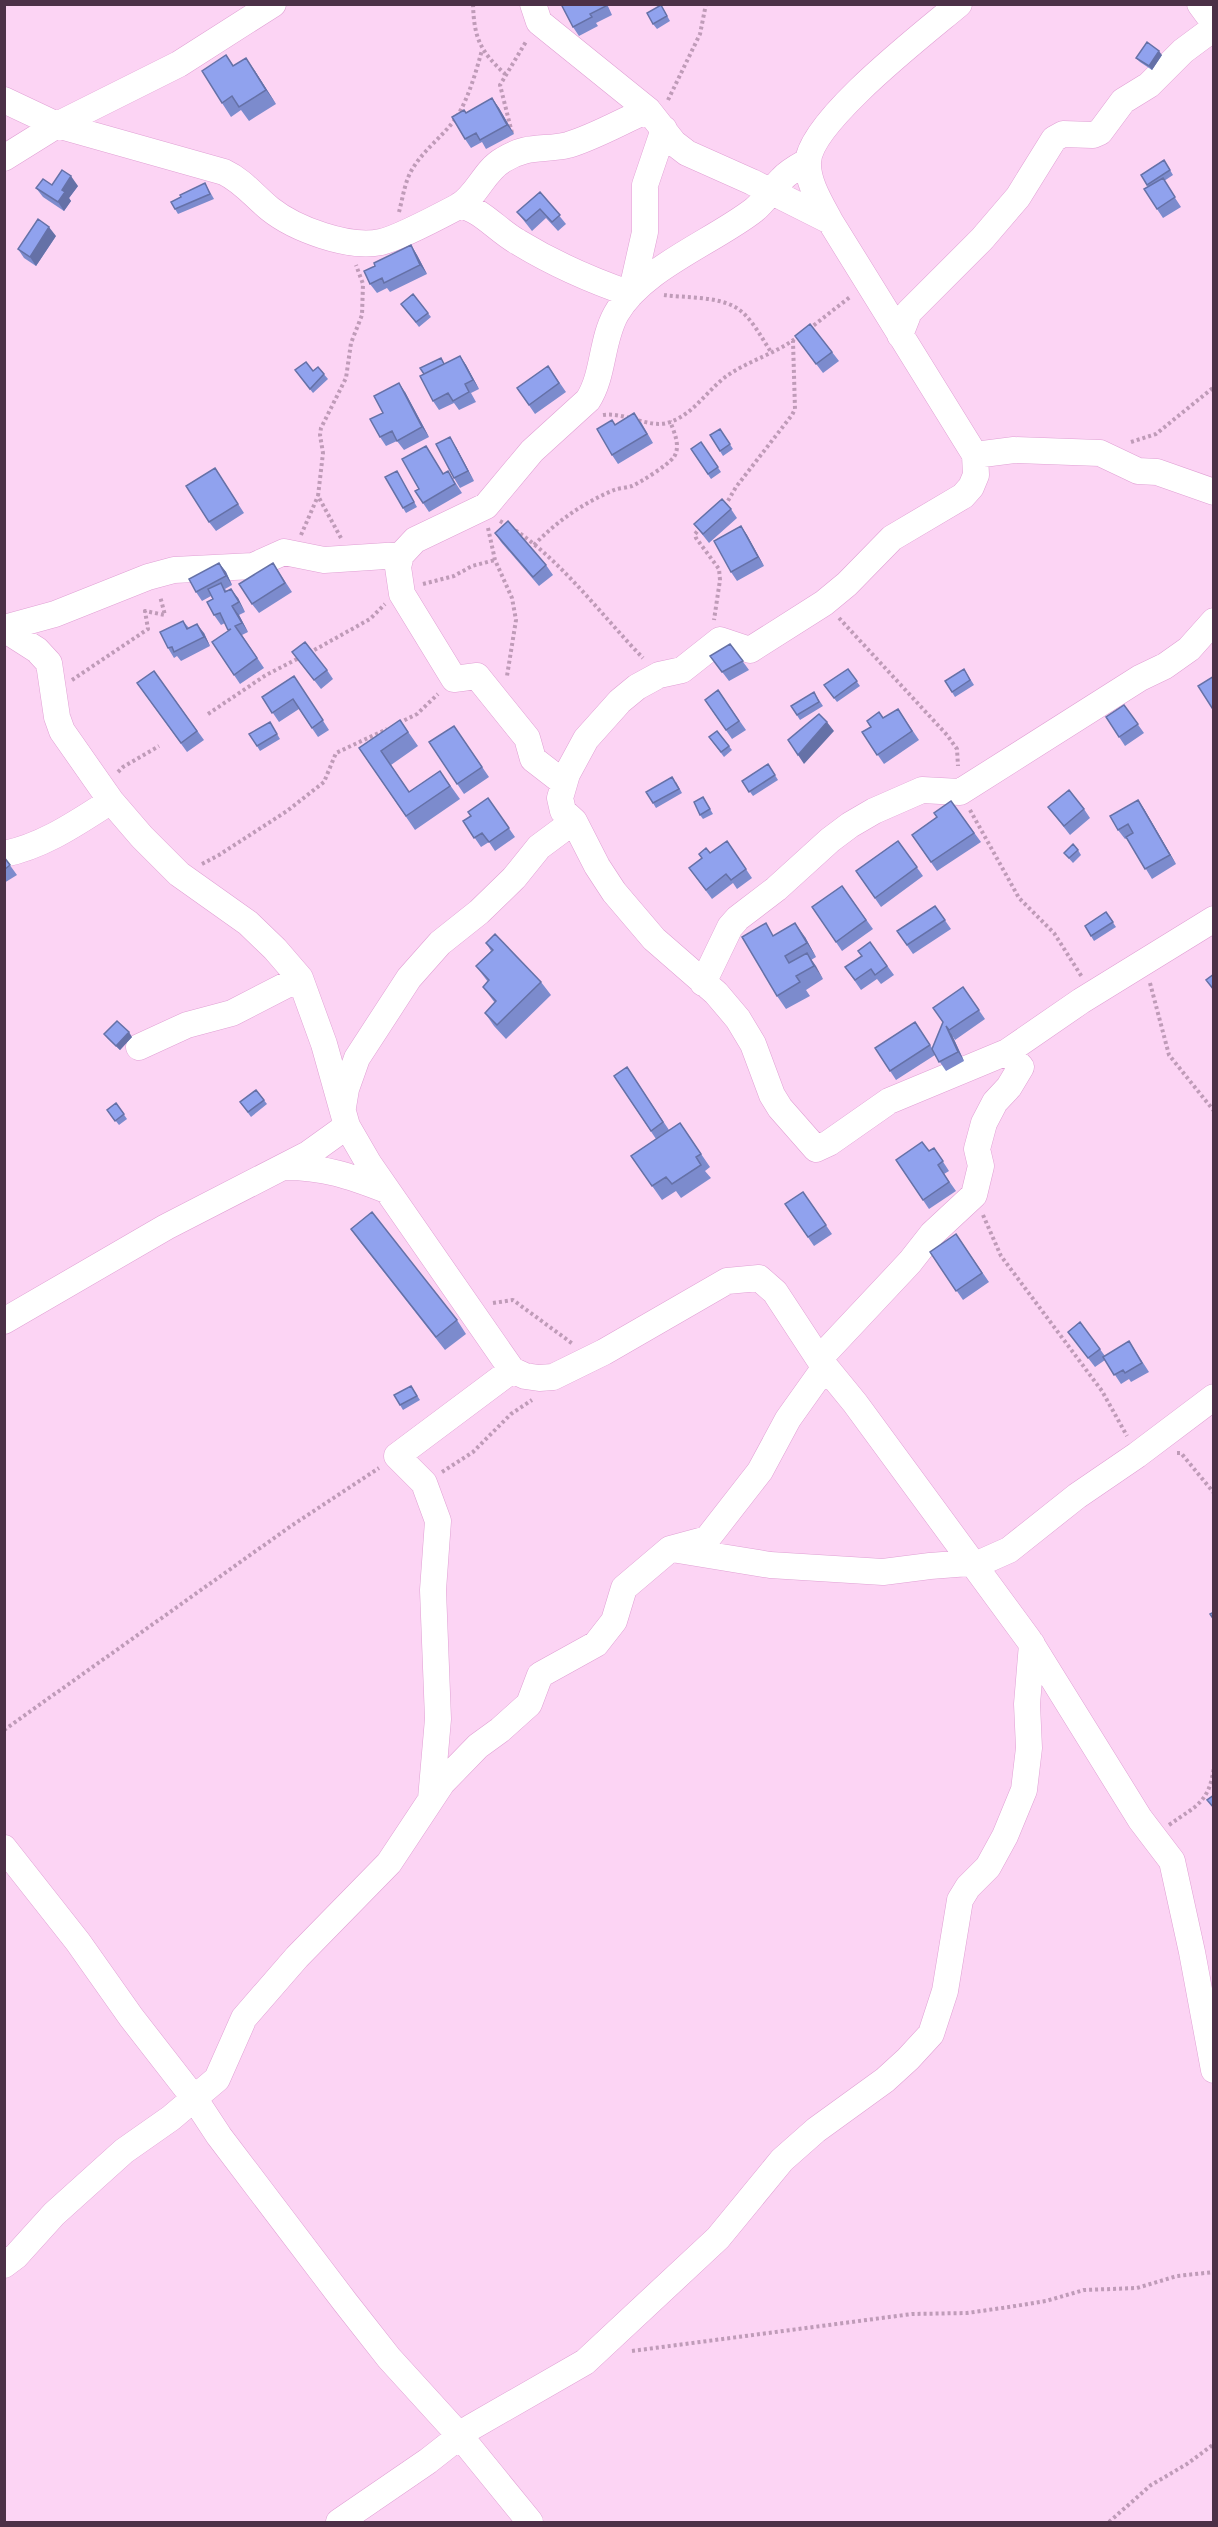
<svg xmlns="http://www.w3.org/2000/svg" width="1218" height="2527" font-family="Figtree,sans-serif">
<style>
.lines{fill:none;stroke-linecap:round;stroke-linejoin:round}
.minor-casing{stroke:#e0a0d4;stroke-width:27}
.path{stroke:#bf9bb8;stroke-width:4;stroke-dasharray:3 3;stroke-linecap:butt}
.minor{stroke:#fff;stroke-width:26}
.wall{fill:#7c8bcd}
.shaded-wall{fill:#6571a7}
.building{fill:#90a2ee;stroke:#6571a7;stroke-width:1.5}
</style>
<rect width="100%" height="100%" fill="#fcd4f4"/>
<g class="lines">
<g class="minor-casing">
<path id="minor" d="M533,4L539,22L648,110L674,143L687,153L752,182L830,221
M959,4C926,32 810,121 808,162C807,182 821,204 830,221L975,455L976,475L971,487L963,496L892,538L847,584L824,603L750,650L720,640L682,670L659,675L637,687L620,701L586,739L567,774L560,798L563,811L574,821L597,866L614,892L654,939L716,993L738,1019L753,1044L772,1095L780,1108L816,1149L829,1143L889,1101L1007,1052L1081,1001L1214,919
M1200,4L1214,23
M4,100L57,125L224,172C243,181 254,196 270,209C295,229 349,249 381,242C399,238 442,215 459,206C478,194 484,171 503,160C528,144 544,151 568,145C595,137 622,121 648,110
M4,158L57,125L179,64L273,4
M460,205C482,210 498,231 518,242C554,264 590,280 631,294L645,232V185L664,129
M900,335L909,312L982,239L1018,197L1054,139L1063,134L1093,135L1100,132L1123,101L1149,85L1183,51L1214,28
M975,455L1014,450L1100,453L1138,471L1157,472L1214,492
M4,628L55,614L148,577L174,570L253,566L284,552L324,560L401,555
M4,629L37,650L49,663L57,717L62,731L111,801L142,837L179,874L248,923L275,949L300,978L324,1044L347,1126L369,1164L512,1370L525,1376L539,1378L553,1377L604,1352L727,1281L759,1278L775,1292L819,1359L855,1403L1029,1640L1140,1819L1172,1861L1192,1952L1214,2070
M564,783L533,759L527,738L477,676L454,679L402,594L398,567L401,555L415,540L486,506L532,451L588,400C604,375 601,341 616,314C642,268 713,242 754,210C765,201 772,189 782,179C789,171 799,166 808,161
M4,854C44,846 78,822 111,801
M703,983L730,927L738,918L776,889L830,840L850,825L874,811L922,790L960,792L1140,678L1165,666L1189,649L1214,621
M139,1047L187,1025L232,1013L300,978
M343,1107L346,1089L357,1058L409,978L440,943L479,912L514,878L539,847L574,821
M285,1167C324,1167 350,1176 386,1190
M4,1321L166,1227L308,1154L347,1126
M819,1359L910,1262L932,1234L974,1195L981,1166L977,1149L984,1123L995,1102L1009,1087L1021,1067L1007,1052
M678,1550L770,1565L883,1572L930,1566L982,1562L1009,1550L1077,1496L1137,1455L1214,1397
M431,1799L438,1719L433,1590L438,1521L424,1483L397,1456L512,1370
M4,1848L78,1942L131,2017L194,2098L219,2136L345,2302L389,2358L460,2436L530,2522
M4,2265L16,2256L54,2214L124,2151L171,2118L217,2079L244,2018L297,1957L389,1863L442,1783L478,1746L500,1730L529,1704L540,1675L596,1644L614,1621L624,1588L670,1549L707,1539L760,1471L788,1419L825,1367
M339,2522L428,2461L470,2428L585,2362L718,2238L782,2160L816,2130L885,2080L908,2059L931,2034L945,1991L960,1900L968,1887L988,1867L1005,1836L1024,1790L1029,1748L1027,1704L1032,1644"/>
</g>
<path class="path" d="M473,4C474,38 480,51 505,74
M668,100L700,34L706,4
M512,133L500,85L527,40
M399,212C403,197 405,180 413,168C425,148 445,135 458,115C469,96 476,72 482,50
M664,295C686,298 715,296 735,307C751,316 761,337 771,352
M809,329L850,297
M603,415C625,412 648,428 667,423C692,416 705,393 724,378C748,360 777,354 800,335
M1131,442L1156,434L1214,387
M725,506L736,487L792,415L795,409L793,341
M500,521C554,550 600,614 643,658
M701,527L695,534L696,538L719,569L720,580L714,620
M488,528L495,560L512,598L516,620L507,676
M301,535L318,496
M341,538L318,496L323,453L320,435L321,428L346,378L351,343L362,315L363,284L356,265
M534,545C557,521 583,503 614,490C619,488 626,488 632,486C641,482 668,465 674,457C681,446 674,432 670,421
M423,584L454,576L472,566L495,560
M839,618L947,735L957,749L958,766
M309,653L370,619L385,604
M72,680L148,629L145,611L165,615L160,596
M208,714L266,675L299,658
M399,723L417,714L438,694
M118,772L123,767L159,746
M970,810L1019,898L1054,933L1082,977
M202,864L219,855L287,811L324,782L336,753L387,729
M1150,983L1169,1055L1214,1111
M983,1215L1001,1256L1102,1391L1127,1436
M493,1303L513,1300L573,1344
M1177,1453H1181L1214,1493
M442,1472L473,1452L511,1414L532,1400
M4,1730L291,1526L379,1468
M1169,1825C1197,1805 1209,1803 1214,1767
M632,2351L912,2314L967,2313L1009,2307L1046,2301L1084,2290L1137,2288L1177,2276L1214,2272
M1109,2522L1151,2485L1187,2464L1214,2444"/>
<use href="#minor" class="minor"/>
</g>
<path class="wall" d="M561,4H607L612,15L596,23L598,26L579,36L573,27Z
M661,5L670,21L657,29L653,24Z
M226,55L233,65L255,71L276,104L249,121L241,110L231,117L222,103Z
M1162,55L1152,70L1140,62L1136,58Z
M492,98L499,108L514,134L486,149L482,142L471,148L465,139L466,113Z
M1164,160L1173,175L1164,181L1181,207L1163,218L1157,209L1148,187L1141,175Z
M205,183L214,199L178,214L175,209Z
M52,185L78,186L69,198L71,201L64,211L43,197L36,188Z
M540,192L566,224L558,231L546,218L532,231L517,212Z
M56,236L36,266L24,258L18,249Z
M411,245L417,255L427,274L390,292L387,288L377,293L370,284L375,266Z
M413,294L431,317L419,327L401,304Z
M795,336L832,352L839,361L823,373Z
M460,356L466,365L479,389L471,393L476,402L459,410L454,403L439,410L433,401L424,374Z
M548,366L566,392L535,414L517,388Z
M318,367L328,379L313,393L295,370L313,371Z
M405,392L429,437L404,450L397,441L386,446L380,437L383,413Z
M641,422L653,443L618,464L612,455L616,425Z
M720,429L733,449L723,456L710,435Z
M701,442L721,472L711,479L691,449Z
M426,446L443,474L448,471L462,493L429,512L423,503L419,489Z
M456,447L474,481L460,488L454,478Z
M215,468L244,513L216,531L209,522Z
M397,471L417,507L406,513L403,508Z
M731,509L737,518L709,543L694,524Z
M741,526L747,535L764,566L737,581L731,572Z
M495,533L546,565L553,575L539,586L501,542Z
M219,563L226,572L232,585L225,589L227,591L238,598L245,612L239,615L248,632L242,635L264,668L240,684L212,642L229,631L225,623L221,625L214,615L213,599L211,596L202,601L196,592Z
M273,563L292,592L259,613L252,604Z
M183,621L189,628L204,633L210,646L181,661L177,656L174,658L168,648Z
M730,644L749,670L729,681L710,656Z
M292,652L327,670L333,679L321,689Z
M848,669L860,686L837,702L824,685Z
M964,669L974,685L955,697L945,681Z
M154,671L204,740L187,752L137,683Z
M300,685L329,730L318,737L299,709L279,722L262,697Z
M718,690L746,730L732,739L705,700Z
M817,697L823,706L800,720L791,706Z
M1124,705L1144,733L1125,746L1106,717Z
M898,709L919,740L884,764L862,732Z
M400,720L418,746L391,765L409,792L440,771L460,799L415,830L359,748Z
M454,726L489,777L464,794L429,742Z
M273,727L280,739L260,751L257,746Z
M717,731L732,750L724,757L709,737Z
M768,764L778,780L753,796L742,781Z
M676,782L682,793L656,808L653,803Z
M703,797L713,814L703,819L700,815Z
M488,798L515,837L495,851L489,842L481,847L463,821L471,816Z
M1138,800L1144,809L1176,864L1152,879L1127,838L1125,839L1118,830Z
M951,801L981,842L937,871L912,835L937,817Z
M1048,807L1084,809L1090,818L1070,835Z
M727,841L752,878L737,889L733,883L712,899L689,868Z
M898,841L923,876L881,907L856,871Z
M1078,850L1081,855L1073,863L1064,853Z
M4,857L17,875L4,883Z
M842,886L873,929L842,951L812,907Z
M935,906L951,929L913,954L897,931Z
M1106,912L1116,927L1094,941L1085,926Z
M774,936L805,937L816,957L811,960L823,979L806,990L810,996L786,1009L777,996Z
M870,942L894,975L881,984L877,979L861,990L845,967L862,956Z
M486,943L541,982L551,995L506,1039L494,1026L485,1013L495,1003L483,987L488,982L476,966L491,951Z
M963,987L985,1019L955,1040L952,1035L964,1061L946,1071L935,1055L896,1080L875,1048L921,1031L932,1048Z
M104,1034L132,1037L120,1050L108,1039Z
M627,1067L669,1130L680,1123L710,1167L705,1171L711,1178L681,1198L676,1191L662,1200L631,1156L656,1139L614,1076Z
M256,1090L267,1104L251,1117L240,1102Z
M116,1103L127,1119L119,1125L107,1110Z
M929,1151L940,1157L949,1171L944,1174L956,1191L929,1209L896,1160Z
M803,1192L832,1234L814,1246L785,1204Z
M351,1229L457,1320L466,1334L445,1350L361,1243Z
M956,1234L989,1282L963,1300L930,1252Z
M1080,1322L1105,1356L1129,1341L1149,1372L1131,1382L1129,1379L1121,1384L1105,1360L1095,1367L1068,1332Z
M411,1386L420,1400L403,1410L400,1405Z"/>
<path class="shaded-wall" d="M1159,51L1162,55L1152,70L1149,66Z
M246,58L255,71L276,104L266,90Z
M492,98L499,108L514,134L507,125Z
M71,176L78,186L69,198L71,201L64,211L58,202L62,190Z
M49,227L56,236L36,266L30,257Z
M411,245L417,255L427,274L420,265Z
M460,356L466,365L479,389L473,380Z
M399,383L405,392L429,437L422,427Z
M450,437L456,447L474,481L468,471Z
M741,526L747,535L764,566L758,557Z
M219,563L226,572L232,585L226,576Z
M231,589L238,598L245,612L239,602Z
M232,606L239,615L248,632L242,623Z
M197,624L204,633L210,646L204,637Z
M827,722L834,731L804,764L798,755Z
M1138,800L1144,809L1176,864L1170,855Z
M795,923L805,937L816,957L807,943Z
M807,953L816,966L823,979L814,966Z
M946,1026L952,1035L964,1061L958,1052Z
M129,1032L132,1037L120,1050L116,1046Z"/>
<path class="building" d="M561,4H605L606,6L590,14L592,17L573,27Z
M661,5L667,16L653,24L647,13Z
M1147,42L1159,51L1149,66L1136,58Z
M226,55L233,66L246,58L266,90L239,107L232,96L222,103L202,71Z
M492,98L507,125L480,140L476,133L465,139L452,117L464,110L466,113Z
M1164,160L1170,170L1147,185L1141,175Z
M62,170L71,176L62,190L65,192L58,202L36,188L43,179L52,185Z
M1163,178L1175,197L1157,209L1144,189Z
M205,183L210,194L175,209L171,202L181,197L180,195Z
M540,192L560,215L552,222L540,209L526,221L517,212Z
M38,219L49,227L30,257L18,249Z
M411,245L420,265L384,283L382,278L370,284L364,271L375,266L374,263Z
M413,294L428,313L416,322L401,304Z
M810,324L832,352L816,364L795,336Z
M460,356L473,380L465,384L469,392L453,401L448,393L433,401L420,376Z
M441,358L444,364L424,374L420,368Z
M306,362L313,371L318,367L324,374L310,389L295,370Z
M548,366L559,383L529,405L517,388Z
M399,383L422,427L397,441L392,431L380,437L370,419L383,413L374,396Z
M634,413L647,434L612,455L597,429L612,420L615,425Z
M720,429L730,444L720,451L710,435Z
M450,437L468,471L454,478L436,444Z
M701,442L718,467L708,474L691,449Z
M426,446L443,474L448,471L455,484L423,503L415,491L419,489L402,459Z
M215,468L238,504L209,522L186,486Z
M397,471L414,502L403,508L385,477Z
M722,499L731,509L703,534L694,524Z
M508,521L546,565L533,577L495,533Z
M741,526L758,557L731,572L714,541Z
M219,563L226,576L196,592L189,579Z
M273,563L285,583L252,604L239,584Z
M221,583L225,592L231,589L239,602L232,606L242,623L235,626L257,658L234,675L212,642L231,629L228,630L220,613L214,615L207,602L213,599L208,589Z
M183,621L187,629L197,624L204,637L174,652L172,647L168,648L160,632Z
M305,642L327,670L314,680L292,652Z
M730,644L743,661L722,672L710,656Z
M848,669L857,681L834,698L824,685Z
M964,669L970,680L952,692L945,681Z
M154,671L197,731L181,743L137,683Z
M294,676L323,720L312,728L293,699L272,713L262,697Z
M1214,676V711L1198,686Z
M718,690L739,721L726,730L705,700Z
M814,692L819,702L797,715L791,706Z
M1124,705L1138,724L1119,737L1106,717Z
M898,709L912,731L877,755L862,732L871,727L867,721L879,712L883,718Z
M819,714L827,722L798,755L788,740Z
M400,720L408,732L381,751L409,792L440,771L450,786L406,816L359,748Z
M270,722L277,734L257,746L249,734Z
M454,726L482,767L457,784L429,742Z
M717,731L729,746L721,752L709,737Z
M768,764L775,775L749,792L742,781Z
M672,777L679,789L653,803L646,792Z
M1069,790L1084,809L1064,826L1048,807Z
M703,797L710,809L700,815L694,802Z
M488,798L509,828L489,842L482,833L474,838L463,821L471,816L468,812Z
M1138,800L1170,855L1145,869L1126,837L1133,833L1128,824L1118,830L1110,816Z
M951,801L974,833L931,862L912,835L937,817L934,813Z
M727,841L746,869L731,880L726,874L706,890L689,868L702,858L699,854L706,848L710,853Z
M898,841L917,867L875,898L856,871Z
M1073,844L1078,850L1069,858L1064,853Z
M4,857L10,865L4,870Z
M842,886L866,920L836,942L812,907Z
M935,906L945,920L907,945L897,931Z
M1106,912L1113,922L1091,936L1085,926Z
M766,923L773,936L795,923L807,943L785,956L789,963L807,953L814,966L796,976L800,982L777,996L742,937Z
M495,934L541,982L497,1025L485,1013L496,1001L483,987L489,980L476,966L493,950L486,943Z
M870,942L887,966L875,975L871,969L855,980L845,967L862,956L858,951Z
M1214,974V990L1206,980Z
M963,987L979,1010L949,1030L946,1026L958,1052L939,1062L932,1049L943,1022L933,1008Z
M117,1021L129,1032L116,1046L104,1034Z
M915,1022L930,1045L890,1071L875,1048Z
M627,1067L663,1122L651,1131L614,1076Z
M256,1090L264,1100L248,1112L240,1102Z
M116,1103L124,1114L115,1121L107,1110Z
M680,1123L701,1154L696,1157L701,1165L672,1184L666,1177L652,1186L631,1156Z
M922,1142L929,1151L934,1148L943,1161L938,1165L949,1182L923,1200L896,1160Z
M803,1192L826,1225L808,1237L785,1204Z
M372,1212L457,1320L436,1337L351,1229Z
M956,1234L982,1273L956,1291L930,1252Z
M1080,1322L1100,1349L1088,1358L1068,1332Z
M1129,1341L1142,1363L1125,1373L1123,1370L1114,1375L1103,1357Z
M411,1386L417,1396L400,1405L394,1395Z
M1214,1612V1620L1210,1614Z
M1214,1795V1808L1207,1800Z"/>
<rect width="1218" height="2527" fill="none" stroke="#4c3147" stroke-width="12"/>
</svg>
